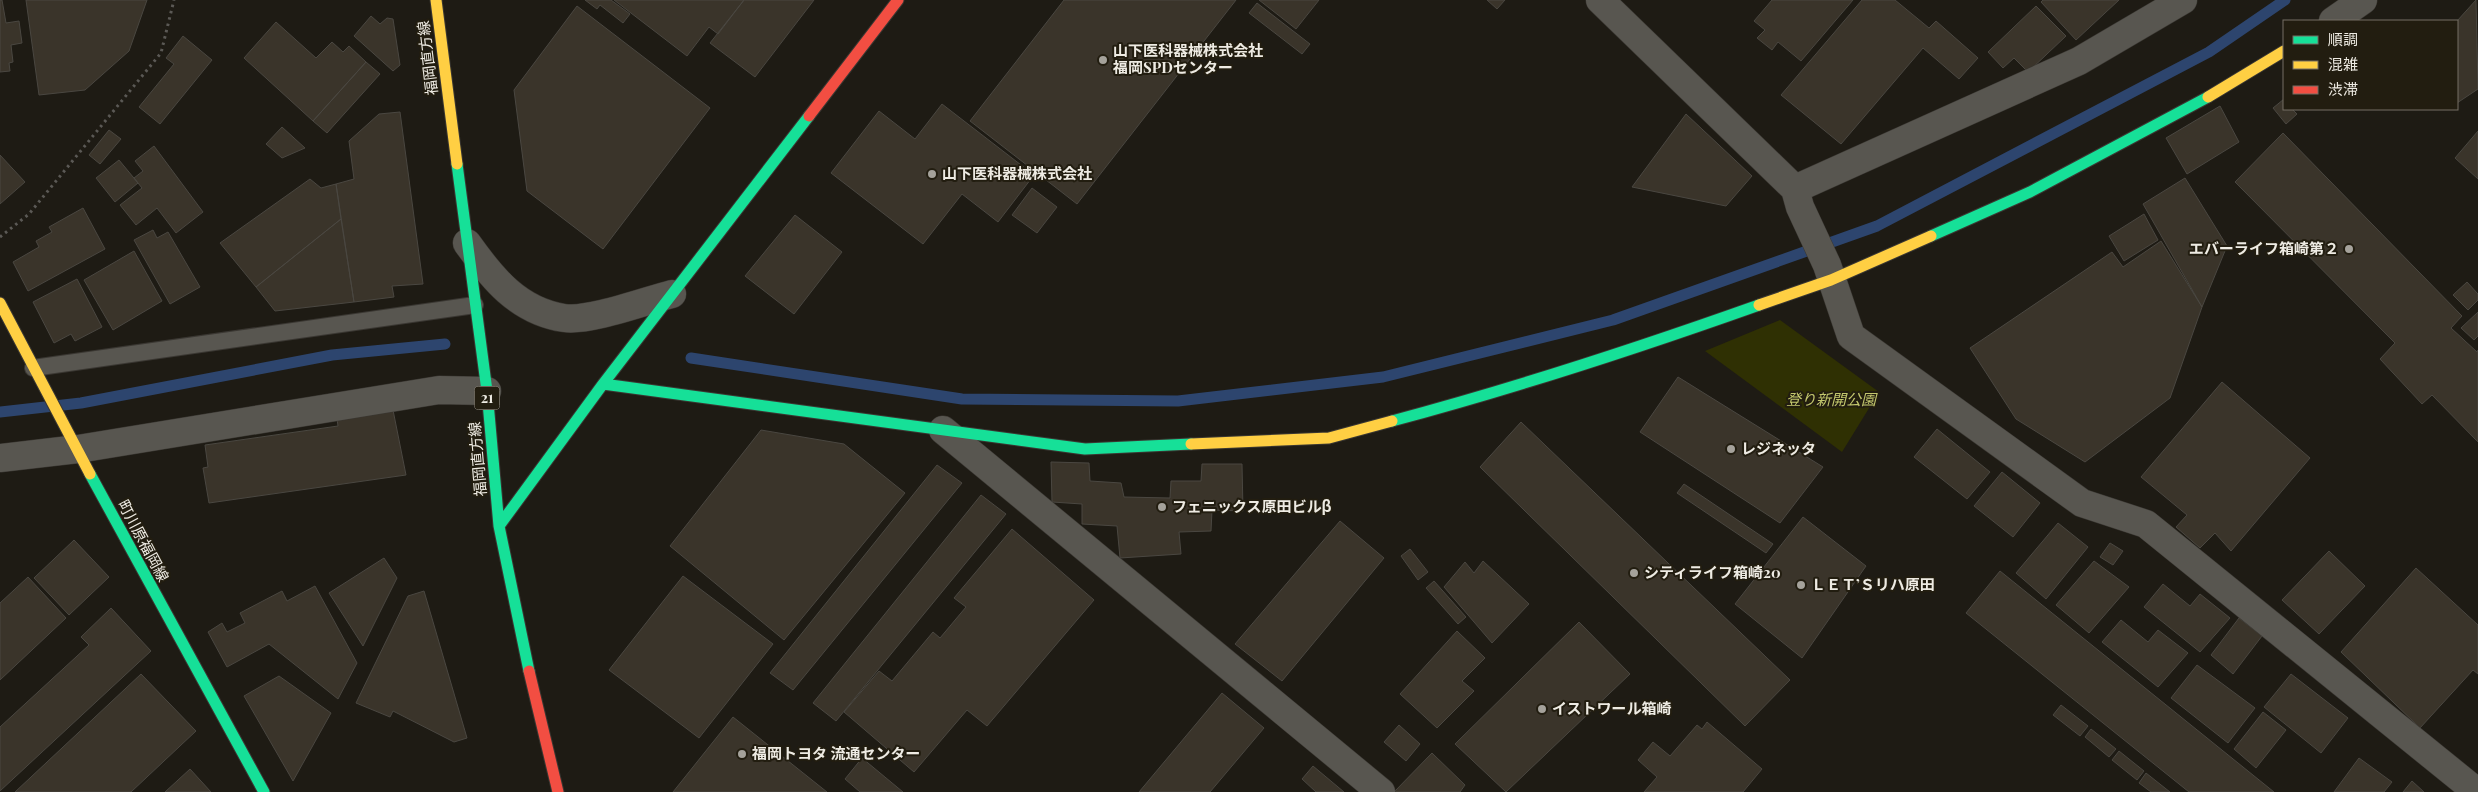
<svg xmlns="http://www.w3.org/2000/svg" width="2478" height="792" font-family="'Playfair Display','Noto Sans JP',serif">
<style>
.green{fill:#2f3003}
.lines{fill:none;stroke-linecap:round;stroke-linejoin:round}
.stream{stroke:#2d456e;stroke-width:11}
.building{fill:#3a342a;stroke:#4a4741}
.lane-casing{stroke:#3a3732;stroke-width:18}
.street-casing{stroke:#3a3732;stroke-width:29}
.fast-casing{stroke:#3a3732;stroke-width:13}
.slow-casing{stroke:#3a3732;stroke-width:13}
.jam-casing{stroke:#3a3732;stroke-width:13}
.path{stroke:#5b5955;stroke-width:3;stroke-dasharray:2.5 4;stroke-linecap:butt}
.lane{stroke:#585650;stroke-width:16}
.street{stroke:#585650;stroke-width:28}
.fast{stroke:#16e098;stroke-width:11}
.slow{stroke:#ffcf43;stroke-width:11}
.jam{stroke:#f24e42;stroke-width:11}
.poi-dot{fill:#a5a29b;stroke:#221d10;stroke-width:2}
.labels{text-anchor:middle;stroke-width:4;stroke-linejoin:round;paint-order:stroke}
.shield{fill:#221d10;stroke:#b1ada4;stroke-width:1}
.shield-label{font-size:14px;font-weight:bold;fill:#eeebe3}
.poi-label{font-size:15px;font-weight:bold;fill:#eeebe3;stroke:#221d10;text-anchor:start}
.street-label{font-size:15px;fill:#eeebe3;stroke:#221d10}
.park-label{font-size:15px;font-style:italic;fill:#c3c76d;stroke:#221d10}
</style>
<rect width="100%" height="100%" fill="#1e1b14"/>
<path class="green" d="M1780,320L1879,392L1842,452L1705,351Z"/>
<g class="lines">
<path class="stream" d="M691,358L962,399L1178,401L1383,377L1613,320L1877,226L2209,52L2285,0
M0,412L81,403L332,355L445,344"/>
</g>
<path class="building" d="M0,0H2L6,23L19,21L22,43L11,45L13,62L9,63L10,71L0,72Z
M26,0H147L129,51L85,90L39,95Z
M585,0H611L630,14L623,23L600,5L597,9Z
M614,0H744L718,34L709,27L687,56Z
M744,0H814L755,77L710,43Z
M1064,0H1236L1077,204L970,121Z
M1259,0H1319L1296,29Z
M1487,0H1505L1497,9Z
M1772,0H1853L1801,61L1778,42L1772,50L1757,38L1765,30L1754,21Z
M1862,0H1895L1929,28L1936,21L1978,58L1959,79L1923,48L1841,144L1781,95Z
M2043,0H2119L2076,40L2041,2Z
M2476,0L2478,89L2457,103V21Z
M1257,3L1310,44L1302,54L1249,13Z
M577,6L710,108L603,249L527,191L514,90Z
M2036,6L2066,36L2028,72L2014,58L2003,68L1988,52Z
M371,16L380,24L387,18L393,19L400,65L393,71L354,36Z
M276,22L316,58L332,42L343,52L349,46L366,62L313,121L244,58Z
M183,36L212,60L160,124L139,107L174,64L166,58Z
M366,62L380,74L327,133L313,121Z
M2284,99V109H2292L2297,114L2286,124L2273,108Z
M942,104L1034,175L998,222L962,194L923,244L831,173L879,111L915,139Z
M2220,106L2239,142L2187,174L2166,138Z
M400,112L423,284L392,286L394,297L354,302L336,184L354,179L349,141L379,114Z
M1686,114L1752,176L1726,206L1632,187Z
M282,127L305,148L282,158L266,144Z
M109,130L121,139L100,164L89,155Z
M2478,131V179L2455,158Z
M2283,133L2462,316L2451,328L2477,352L2478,350V442L2432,395L2422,404L2380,359L2395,343L2235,182Z
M154,146L203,212L176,233L157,208L136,225L120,205L142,188L134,178L143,171L135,161Z
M0,155L25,182L0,204Z
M119,160L138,183L115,202L96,178Z
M2185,178L2227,246L2202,307L2143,204Z
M310,179L321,188L336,184L341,219L256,287L220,243Z
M1032,188L1057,207L1037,233L1012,215Z
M83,208L105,249L28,291L13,262L39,247L36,241L52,232L49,227Z
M2144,214L2158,240L2124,261L2109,236Z
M795,215L842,252L794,314L745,276Z
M341,219L354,302L275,311L256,287Z
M153,230L157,238L168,232L200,287L170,304L134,240Z
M2161,241L2202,307L2170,398L2085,462L2016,419L1970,348L2112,252L2123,267Z
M134,251L162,301L113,330L84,280Z
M77,279L102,327L75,341L71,334L54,343L33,302Z
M2467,282L2478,294V300L2468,310L2453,295Z
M2478,312V336L2474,340L2461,328Z
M1678,377L1823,467L1780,523L1640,432Z
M2222,382L2310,458L2231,551L2215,533L2200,548L2176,527L2187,515L2141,477Z
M393,410L406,475L209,503L203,468L208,467L205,445L338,426L337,419Z
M1521,422L1790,680L1745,726L1480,467Z
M1937,429L1990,472L1967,499L1914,457Z
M761,430L844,444L905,493L784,640L670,546Z
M1051,462L1089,463L1090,481L1121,483L1124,497L1170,498L1171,481H1201L1202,464H1242L1243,511L1212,510L1211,531L1179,532L1181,554L1120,558L1117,526L1082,524V504L1052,502Z
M937,465L962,483L793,690L770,673Z
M2002,472L2040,503L2013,537L1974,506Z
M1684,484L1773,544L1766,553L1677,493Z
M981,495L1006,514L836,721L813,703Z
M1803,517L1866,566L1802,658L1735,604Z
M1340,521L1384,558L1282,681L1235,644Z
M2058,523L2088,547L2046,599L2016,573Z
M1012,529L1094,600L987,726L967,710L914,772L844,712L879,671L892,681L933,632L940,638L966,607L954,598Z
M74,540L109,577L69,615L34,578Z
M2110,543L2123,551L2113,565L2100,557Z
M1410,549L1428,572L1418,580L1401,556Z
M2329,551L2365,586L2319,634L2282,600Z
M384,558L397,578L363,646L329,593Z
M1483,561L1529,604L1492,643L1444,587L1465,562L1474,573Z
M2094,561L2129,587L2089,633L2056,605Z
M2416,568L2478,625V674L2473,670L2420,728L2341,652Z
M2000,571L2274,792H2189L1966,613Z
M683,576L773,644L699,738L609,670Z
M28,577L66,618L0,680V603Z
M1434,581L1466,617L1458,624L1426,588Z
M2163,584L2190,606L2200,594L2230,618L2200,652L2144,607Z
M315,586L357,663L338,699L269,644L227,667L208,632L222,623L227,632L245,623L240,613L282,591L287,601Z
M424,591L467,738L454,742L393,711L390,717L356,703L408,596Z
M111,608L151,651L0,791V727L89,645L81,637Z
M2239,618L2262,636L2233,674L2211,655Z
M2121,620L2148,642L2158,630L2188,653L2158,687L2102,642Z
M1579,622L1630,674L1506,792L1455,744Z
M1457,631L1485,658L1462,681L1474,691L1437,728L1400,694Z
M2197,665L2255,708L2228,743L2171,698Z
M141,674L196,731L131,792H15Z
M2291,674L2348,718L2321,753L2264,707Z
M279,676L331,713L293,781L244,696Z
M1222,693L1264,728L1210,792H1139Z
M2061,705L2088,726L2080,736L2053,715Z
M2263,712L2286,730L2256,768L2234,749Z
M733,717L827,792H673Z
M1707,722L1762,769L1743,792H1644L1657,777L1638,760L1653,742L1670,756L1697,725L1702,729Z
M1399,725L1420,744L1406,761L1384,742Z
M2091,729L2116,749L2109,757L2085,737Z
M2119,751L2144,771L2137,780L2112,760Z
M1432,753L1465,785L1460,792H1394Z
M862,758L903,792H860L845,779Z
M2359,758L2392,782L2384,792H2334Z
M1313,766L1344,792H1316L1302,779Z
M190,769L211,792H165Z
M2146,773L2170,792H2151L2139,783Z
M2412,781L2424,792H2403Z"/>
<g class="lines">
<g class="lane-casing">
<path id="lane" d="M33,368L475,305"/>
</g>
<g class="street-casing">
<path id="street" d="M1600,0L1795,189L1800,207L1827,265L1851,336L2082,503L2146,524L2477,792
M2333,21L2363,0
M1795,189L2079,61L2183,0
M467,243C492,278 518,311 564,318C589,322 645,301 672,294
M943,430L1381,792
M0,458L78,449L439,390L487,391"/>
</g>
<g class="fast-casing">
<path id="fast" d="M457,164L487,391L499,526L529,671
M1931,236L2030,192L2208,97
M603,384L1085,449L1191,444
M1392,421C1516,388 1638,348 1759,305
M90,474L264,792
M499,526L603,384L809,116"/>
</g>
<g class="slow-casing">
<path id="slow" d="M436,0L457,164
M2208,97L2284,51
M0,303L90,474
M1759,305L1831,280L1931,236
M1191,444L1329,438L1392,421"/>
</g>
<g class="jam-casing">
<path id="jam" d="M809,116L898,0
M529,671L558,792"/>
</g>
<path class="path" d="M0,237L29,214L161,53L174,0"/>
<use href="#lane" class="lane"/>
<use href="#street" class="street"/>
<use href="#fast" class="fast"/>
<use href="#slow" class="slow"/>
<use href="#jam" class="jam"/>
</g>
<g class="poi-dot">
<circle cx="1103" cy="60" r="5"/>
<circle cx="932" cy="174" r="5"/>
<circle cx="2349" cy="249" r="5"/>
<circle cx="1731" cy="449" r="5"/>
<circle cx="1162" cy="507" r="5"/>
<circle cx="1634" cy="573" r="5"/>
<circle cx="1801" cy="585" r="5"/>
<circle cx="1542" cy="709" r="5"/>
<circle cx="742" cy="754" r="5"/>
</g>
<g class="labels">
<rect class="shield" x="474.5" y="386.5" width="25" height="23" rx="4"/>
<g class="shield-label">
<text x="487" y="403">21</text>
</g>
<g class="poi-label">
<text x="1113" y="56">山下医科器械株式会社<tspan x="1113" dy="17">福岡SPDセンター</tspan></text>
<text x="942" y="179">山下医科器械株式会社</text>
<text x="2339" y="254" text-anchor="end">エバーライフ箱崎第２</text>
<text x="1741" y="454">レジネッタ</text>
<text x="1172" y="512">フェニックス原田ビルβ</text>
<text x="1644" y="578">シティライフ箱崎20</text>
<text x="1811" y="590">ＬＥＴ’Ｓリハ原田</text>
<text x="1552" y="714">イストワール箱崎</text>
<text x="752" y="759">福岡トヨタ 流通センター</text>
</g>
<g class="street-label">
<text transform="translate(428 58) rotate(-97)" y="5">福岡直方線</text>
<text transform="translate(478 459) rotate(-95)" y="5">福岡直方線</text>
<text transform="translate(143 541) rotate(62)" y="5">町川原福岡線</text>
</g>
<g class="park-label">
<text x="1831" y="405">登り新開公園</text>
</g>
</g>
<rect x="2283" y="20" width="175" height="90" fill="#221d10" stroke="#746f64"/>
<rect x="2293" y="36" width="25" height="8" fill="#16e098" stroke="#746f64"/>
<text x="2328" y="45" font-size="15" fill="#eeebe3">順調</text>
<rect x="2293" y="61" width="25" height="8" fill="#ffcf43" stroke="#746f64"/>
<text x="2328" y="70" font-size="15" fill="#eeebe3">混雑</text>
<rect x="2293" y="86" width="25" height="8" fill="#f24e42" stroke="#746f64"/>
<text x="2328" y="95" font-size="15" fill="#eeebe3">渋滞</text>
</svg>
